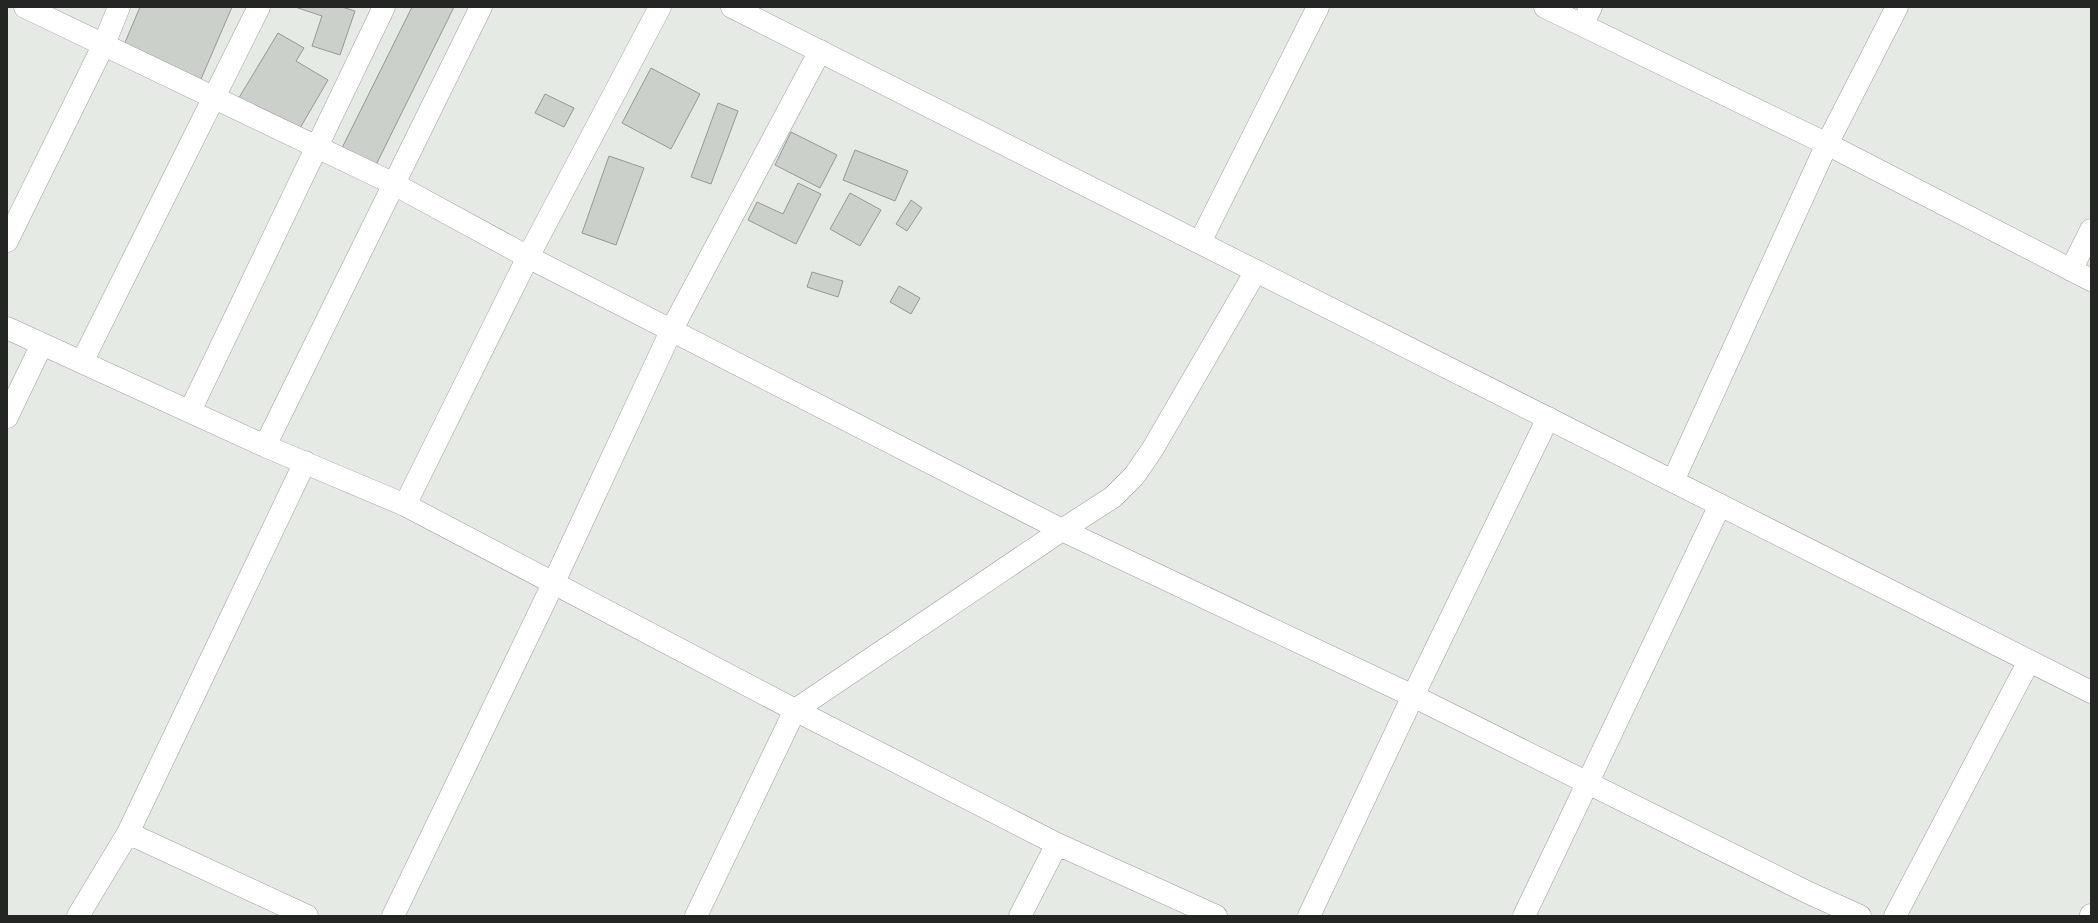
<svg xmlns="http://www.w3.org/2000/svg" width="2098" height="923" font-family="'Playfair Display',serif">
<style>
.building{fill:#cbd0cb;stroke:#959995}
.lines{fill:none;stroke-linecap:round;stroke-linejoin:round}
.minor-casing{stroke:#9a9e9a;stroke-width:23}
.tertiary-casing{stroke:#9a9e9a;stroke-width:23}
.minor{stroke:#fff;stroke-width:22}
.tertiary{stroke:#fff;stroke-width:22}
</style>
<rect width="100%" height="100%" fill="#e5eae5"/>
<path class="building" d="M140,7H232L198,86L121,52Z
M295,7H342L355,11L340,55L312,46L322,16Z
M412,7H454L372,173L338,156Z
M278,33L304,48L296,61L328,80L296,135L237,101Z
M651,68L700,94L671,149L622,123Z
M545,94L574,108L564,127L535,113Z
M718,103L738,111L711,184L691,177Z
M791,132L837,155L820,188L775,165Z
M855,150L908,171L895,201L843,180Z
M609,156L644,168L616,245L582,233Z
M798,183L821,194L796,244L748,220L757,202L783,214Z
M850,193L881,210L860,246L830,229Z
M911,200L922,208L907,231L896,224Z
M812,272L843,281L838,297L807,287Z
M899,286L920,298L911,314L890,302Z"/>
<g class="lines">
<g class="minor-casing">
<path id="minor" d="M25,7L394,184L528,257L1062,530L1413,696L1809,893L1860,916
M1545,7L1827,144L2091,280
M1582,25L1591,7
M7,241L104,44L119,7
M1200,242L1318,7
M2071,270L2091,230
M7,328L265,446L405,505L795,710L1057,844L1216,916
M82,362L259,7
M190,411L384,7
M7,417L42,344
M265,446L481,7
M1673,481L1827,144L1897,7
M405,505L528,257L660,7
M128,833L307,916
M78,916L128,833L305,462
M393,916L554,582L672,329L820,51
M696,916L795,710L1062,530L1113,497L1134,476L1152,450L1256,271
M1020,916L1057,844
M1309,916L1413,696L1548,418
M1524,916L1720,505
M1895,916L2029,661
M2091,916V915"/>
</g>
<g class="tertiary-casing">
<path id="tertiary" d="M732,7L2091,692"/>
</g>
<use href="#minor" class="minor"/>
<use href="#tertiary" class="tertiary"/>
</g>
<rect width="2098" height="923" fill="none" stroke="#242624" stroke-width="16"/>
</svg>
